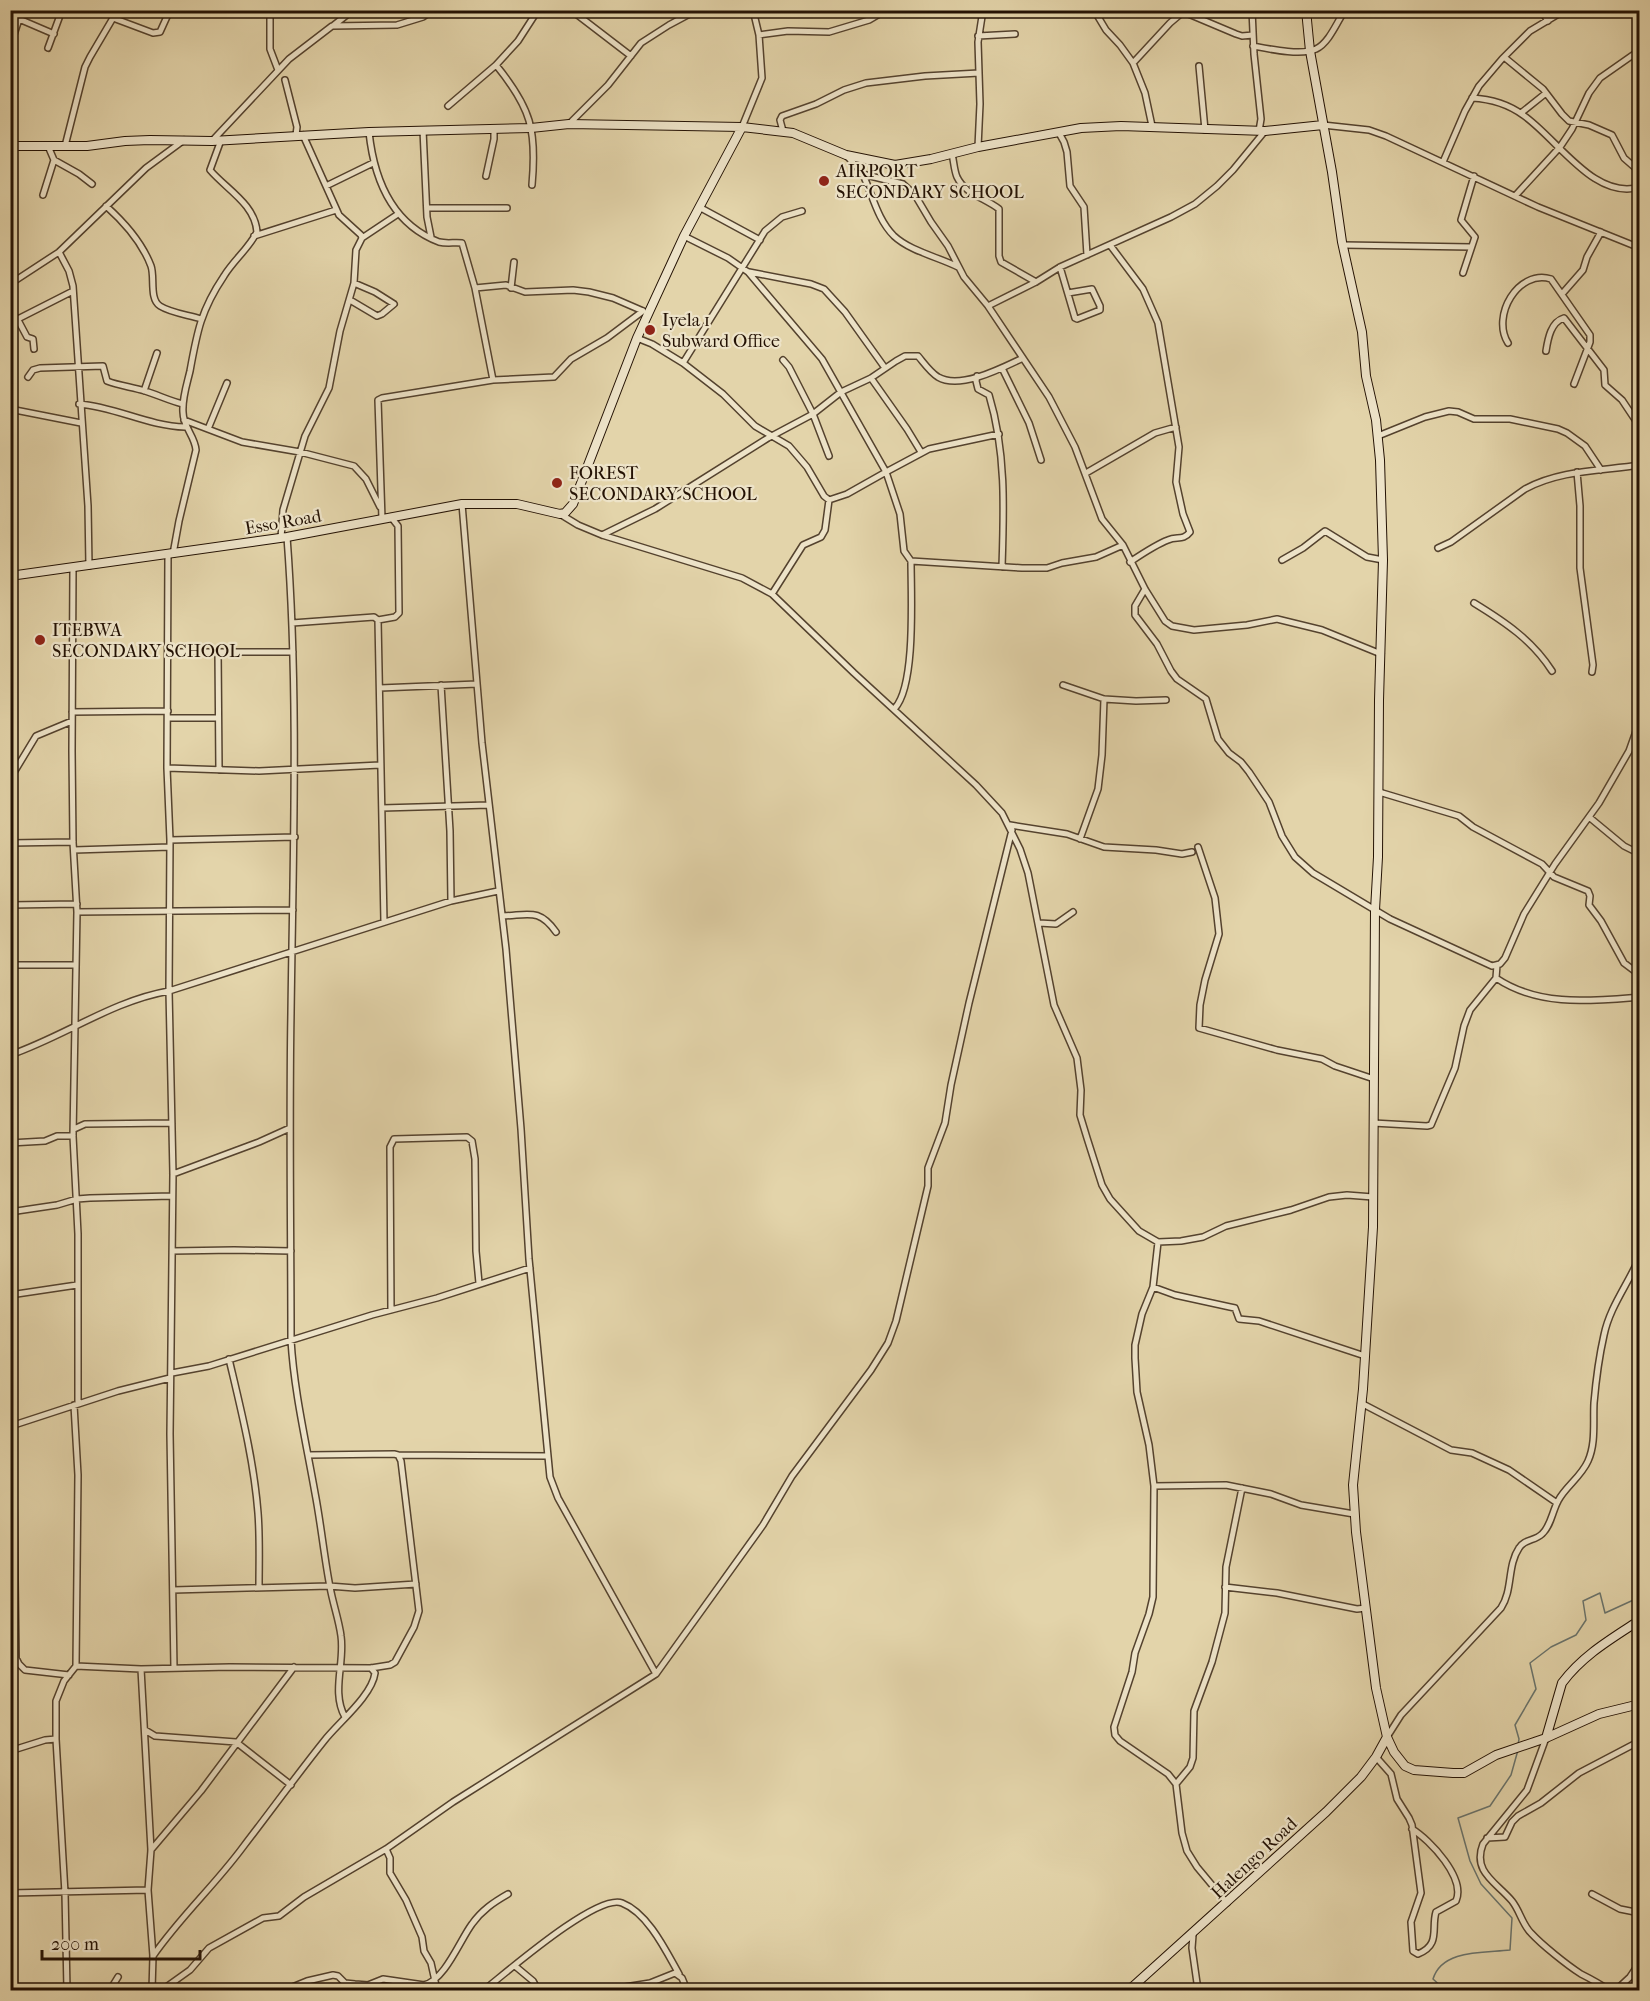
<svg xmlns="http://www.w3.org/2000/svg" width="1650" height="2001" font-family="'IM FELL French Canon',serif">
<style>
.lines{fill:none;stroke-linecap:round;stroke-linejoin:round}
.stream{stroke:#6a746d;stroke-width:1.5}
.street-casing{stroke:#54422e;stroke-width:8}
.secondary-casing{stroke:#241204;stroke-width:10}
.street{stroke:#ede3c8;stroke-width:5}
.secondary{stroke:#ede3c8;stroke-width:8}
.poi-dot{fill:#8f2418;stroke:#ede3c8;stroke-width:2}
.labels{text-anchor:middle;stroke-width:4.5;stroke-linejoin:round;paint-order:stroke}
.poi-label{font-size:18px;fill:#241204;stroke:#ede3c8;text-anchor:start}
.street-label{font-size:18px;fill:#241204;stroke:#ede3c8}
</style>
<rect width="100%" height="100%" fill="#e3d4aa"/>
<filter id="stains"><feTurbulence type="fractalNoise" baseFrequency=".00333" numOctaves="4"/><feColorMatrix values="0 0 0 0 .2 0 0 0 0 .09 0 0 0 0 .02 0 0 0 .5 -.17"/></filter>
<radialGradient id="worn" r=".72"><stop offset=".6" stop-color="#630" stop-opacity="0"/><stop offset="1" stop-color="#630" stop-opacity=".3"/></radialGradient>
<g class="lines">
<path class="stream" d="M1518,1745L1519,1739L1515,1725L1536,1689L1530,1663L1551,1647L1576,1635L1586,1620L1583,1601L1600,1593L1605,1613L1640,1597
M1445,1990L1433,1979C1442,1949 1484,1953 1510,1950L1512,1918L1481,1884L1470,1861L1458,1818L1490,1806L1511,1775L1518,1750"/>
<g class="street-casing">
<path id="street" d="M107,10L114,12
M270,10V49L278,70
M571,10L631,56
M1094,10L1106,30L1120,45L1133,63L1145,93L1152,126
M1179,10L1236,34L1242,36L1253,35
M1252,10L1254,54L1261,119L1259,131
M1541,10L1548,21
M19,19L54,34
M334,25L353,10
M759,35L788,31L829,32L869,20L886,10
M978,36L1015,34
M1253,46C1269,49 1302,56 1316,49C1329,43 1337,22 1345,10
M10,47L22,10
M48,48L62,10
M1504,57L1543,89L1562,114L1569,121L1589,125L1612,135L1624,158L1640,172
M1133,63L1170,23L1183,12
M1199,66L1205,130
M285,80L297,127L296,135
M1472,98C1490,99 1508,104 1523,115C1557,138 1594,201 1640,187
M448,106L496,65
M1521,113L1546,93
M569,124L608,85L641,43L669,25L697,10
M1323,125L1369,130L1386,136L1538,207L1640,248
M742,127L762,78L759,35L753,10
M423,130L427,217L431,237
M783,131L780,120L782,116L816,104L844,90L866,83L925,76L979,73
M369,132C374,179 392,224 439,242C447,244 455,242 462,243L475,288L506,285L525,292L573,290L589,292L613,298L643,311
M1059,133L1064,142L1067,152L1070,186L1084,207L1087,255
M212,141L289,59L332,26L397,25L423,17L433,10
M65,146L85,67L90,57L113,18L153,33L160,32L170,10
M978,147L980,104L978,42L983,10
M952,154C954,162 954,170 957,177C965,194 985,198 999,209V256L1001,262L1036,282
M846,155C852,162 860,169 864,177C873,197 878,220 894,236C910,251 938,257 958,267
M54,160L79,174L92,184
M1443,162L1465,111L1479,86L1502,59L1530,31L1565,10
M862,174L903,184L915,195L931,222L948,246L964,277L988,306L1049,397L1075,447L1102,519L1123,545L1145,589L1165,621L1172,626L1194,630L1247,625L1277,619L1322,630L1381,654
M486,176L494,139V128
M532,185C537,130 531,108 496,65L518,41L538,10
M326,186L373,163
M43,195L54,160L48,146
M1515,196L1560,147L1572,129L1589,93L1600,78L1640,50
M106,206C125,223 142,242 151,266C155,277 149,299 160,306C171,313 189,315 201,319
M699,207L760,240
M427,208H507
M254,236L336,210
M362,238L398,214
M1110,245L1143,289L1158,323L1179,447L1176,482L1183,514L1190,532C1183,541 1177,536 1168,540C1155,545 1142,554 1130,562
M1343,245L1471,247
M59,252L69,271L73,286L88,506L89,566
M1060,267L1075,318L1077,319L1100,310V306L1092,289L1068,293
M749,272L811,284L824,289L845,312L885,368
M1463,273L1475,237L1461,220L1474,176
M10,284L59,252L146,168L184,140
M475,288L493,380
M511,288L514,262
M1562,294L1583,270L1587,257L1601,232
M350,300L377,316L382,314L394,304L375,292L354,283
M988,306L1036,282L1060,267L1171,217L1195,204L1217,186L1233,170L1265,131
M10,310L18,320L27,337L33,339L34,349
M10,323L73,291
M637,338L652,344L683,363L723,394L755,426L789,446L807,467L824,496L829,500L847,494L886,472L822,359L748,272L728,258L684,236
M1508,343C1491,316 1518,269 1551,279L1590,335V342L1574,384
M1546,351C1548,338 1551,322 1564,318L1604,370L1605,385L1622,400L1640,427
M783,360L789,367L813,414L829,456
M683,363L765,231L782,217L802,211
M1002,368L1029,423L1041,460
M977,376L976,381L978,389L989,395C1006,451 1004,509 1002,567
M28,377L33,370L40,368L103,366L107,381C120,386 132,387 145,391C158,395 170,401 183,404
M871,378L907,429L921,452
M144,391L157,353
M79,404C116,407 148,426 185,427
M10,409L81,423
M184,420L242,442L300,452L354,466L366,479L380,507
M208,429L227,383
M999,434L929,449L886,472L900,514L904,551L911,561L1022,568H1047L1062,563L1096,557L1123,545
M1378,436L1425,417L1449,411L1458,412L1474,419H1510L1558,429L1567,433L1585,446L1601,470
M1577,472L1580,506V568L1593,665L1592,672
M1086,473L1155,433L1176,427
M462,504L482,743L506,949L521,1129L529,1259L550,1477L558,1498L656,1674
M560,514L578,525L602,535L742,578L772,594L854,673L976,785L1002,813L1020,849L1028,873L1054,1005L1077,1058L1081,1090L1080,1115L1087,1138L1102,1185L1110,1199L1139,1231L1158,1242L1181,1241L1203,1237L1226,1226L1291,1210L1329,1197L1347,1195L1373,1197
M382,519L378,400L382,398L493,380L554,377L571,359L607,338L643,311
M602,535L655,509L768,438L813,414L841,392L871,378L896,361L905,356H918C924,363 930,372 938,377C960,390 1002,368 1023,358
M287,537C299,695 293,855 291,1013C289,1122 291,1231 291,1340C294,1391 306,1442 315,1493C321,1524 324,1556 330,1587C333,1604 339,1620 341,1636C345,1663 331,1692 345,1717
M281,538L283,510L305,436L329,388L340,331L354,283L356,250L362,238L361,235L339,215L303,135
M1438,548L1451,542L1525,489C1560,470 1600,471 1640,465
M173,554L179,521L196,450C195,436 183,427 183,412C182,398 187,384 190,371C197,332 201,310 224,276C233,261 249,248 257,232C255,204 226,189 210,170L221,140
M168,555L167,768L170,840L169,991L173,1174L170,1434L174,1668
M1282,560L1303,548L1325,531L1367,557L1383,560
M73,568L72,751L73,842L77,912L73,1136L78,1234V1404
M1145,589L1135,606V615L1157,644L1171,671L1177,679L1206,699L1218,739L1229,753L1241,762L1249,772L1269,802L1282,836L1295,857L1313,873L1390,919L1492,966L1500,964L1505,958L1524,914L1555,864L1599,803L1629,751L1640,720
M772,594L803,545L821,537L825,530L829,500
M1474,603C1505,622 1532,640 1552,671
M378,620L395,617L399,613L398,526L391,517
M292,623L374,617L378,620L384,922
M218,651L219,770
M168,652H293
M441,685L450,831L451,901
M1063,685L1104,699L1136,701L1166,700
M380,688L477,684
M895,708C916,685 911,594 911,561
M72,712L168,711
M168,718H218
M167,768L259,771L380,765
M10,779L36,736L72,721
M1379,792L1459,816L1473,827L1542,864L1554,877L1588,891L1590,896L1589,905L1601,921L1624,963L1640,975
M382,808L489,805
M1589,817L1624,846L1640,854
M1010,825L1067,834L1104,847L1156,850L1182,854L1192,852
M1080,839L1098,789L1102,755L1104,699
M170,840L295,837
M10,843L73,842
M1198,847L1215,898L1219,934L1205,980L1200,1005L1199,1028L1277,1050L1322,1059L1335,1066L1374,1079
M74,850L170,847
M10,905L77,904
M77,912L293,910
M503,916C529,915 539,908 556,932
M1039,923L1056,924L1073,912
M10,965H76
M1496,978C1539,1007 1590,1001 1640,997
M10,1055C65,1036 112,1001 169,991L451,901L498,891
M1373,1123L1427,1126L1431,1125L1455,1068L1464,1026L1470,1010L1496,978L1497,965
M74,1129L85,1124L172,1123
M10,1143L45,1141L57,1136H73
M173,1174L259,1142L290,1128
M10,1212L57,1205L77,1199L90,1198L172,1196
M1158,1242L1153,1287L1142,1314L1135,1345V1358L1137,1392L1149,1445L1154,1486L1153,1597L1149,1614L1135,1653L1132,1672L1114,1727L1115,1735L1120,1741L1168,1774L1176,1784L1182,1833L1187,1851L1197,1867L1227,1903
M172,1251L234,1250L291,1251
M1153,1287L1175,1295L1230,1307L1235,1308L1239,1319L1259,1321L1365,1356
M10,1295L77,1285
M391,1310L390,1147L394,1139L467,1137L472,1141L475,1159L476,1251L479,1283
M229,1359C241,1410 254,1461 258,1513C260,1538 259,1563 259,1587
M172,1373L209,1366L372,1315L437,1298L530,1268
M1361,1403L1451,1450L1472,1453L1509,1470L1557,1503
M13,1425L16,1658L19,1664L25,1670L69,1675
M11,1426L118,1391L170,1378
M398,1455L548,1456
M1154,1486L1226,1485L1271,1494L1301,1505L1354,1514
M1225,1587L1277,1593L1357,1609L1366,1608
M173,1590L329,1586L355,1588L416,1584
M76,1666L141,1669L230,1667L371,1668L390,1665L395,1662L414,1627L419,1611L401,1461L398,1455L394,1454L308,1455
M141,1669L151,1850L148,1890L153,1956L152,1990
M145,1730L155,1736L236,1742L291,1785
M1387,1737L1401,1715L1501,1608C1513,1590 1507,1566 1519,1548C1524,1539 1535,1541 1542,1534C1551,1526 1552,1512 1558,1501C1565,1487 1581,1477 1588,1461C1596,1443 1593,1423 1594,1403C1596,1380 1599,1357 1604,1335C1610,1306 1629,1283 1640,1256
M1546,1738L1527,1790L1483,1844C1472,1872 1496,1882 1512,1901C1520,1911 1522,1924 1531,1933C1542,1945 1567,1965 1581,1974C1591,1979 1600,1984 1609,1990
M10,1751L45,1740L56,1739
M1376,1757L1391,1774L1397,1799L1409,1818L1412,1825L1421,1893L1411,1922L1413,1951L1418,1954C1441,1945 1431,1928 1436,1912L1456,1901C1466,1878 1430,1840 1412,1829
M1176,1784L1190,1767L1193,1758L1194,1711L1212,1662L1225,1613L1226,1567L1242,1488
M1487,1838L1505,1837L1512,1822L1518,1816L1541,1803L1579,1773L1640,1741
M386,1849L390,1858V1873L406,1900L422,1937L424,1951L431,1963L437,1990
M151,1850L201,1791L294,1667
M10,1893L148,1890
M1592,1894L1620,1909L1640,1913
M1193,1935L1192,1948L1198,1990
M153,1956C180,1917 215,1885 243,1847C270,1812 296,1776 324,1741C338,1723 372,1696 375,1673L371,1668
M515,1966L533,1981L538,1990
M67,1990L65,1893L56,1739V1701L64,1681L76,1666L78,1475L74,1405
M110,1990L118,1977
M162,1990L190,1970L209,1948L263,1918L279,1916L304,1897L386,1849L453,1802L656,1674L763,1525L792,1476L871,1370L888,1343L896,1321L928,1186V1168L945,1123L951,1085L969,1003L1012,830
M285,1990L307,1981L333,1975L338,1976L345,1983L355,1984L368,1985L383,1979L424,1985C445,1980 460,1940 472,1924C482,1910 494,1902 508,1894
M484,1990C506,1973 597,1893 622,1903C648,1913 666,1951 679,1974
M606,1990L650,1983L675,1973L682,1978L687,1990
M1616,1990L1630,1977L1640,1962"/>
</g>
<g class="secondary-casing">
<path id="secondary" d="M1306,10L1310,51L1332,172L1342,242L1362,332L1366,376L1376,420L1380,460L1383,560L1379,700L1378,857L1375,910L1373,1227L1363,1389L1353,1485L1356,1532L1376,1688L1387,1737L1394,1752L1405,1766L1414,1770L1453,1773H1464L1496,1755L1546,1738L1599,1714L1640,1704
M10,146H87L125,141L150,140L212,141L369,132L531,128L569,124L742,127L793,133L846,155L895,165L931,159L978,147L1081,128L1121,126L1265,131L1323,125
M10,576L287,537L462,504H517L560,514L565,513L573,504L637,338L684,236L742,127
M1546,1738L1562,1683C1583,1655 1611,1639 1640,1620
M1129,1990L1326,1812L1361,1777L1376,1757L1387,1737"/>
</g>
<use href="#street" class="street"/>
<use href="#secondary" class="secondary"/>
</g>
<g class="poi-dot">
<circle cx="824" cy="181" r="6"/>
<circle cx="650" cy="330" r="6"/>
<circle cx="557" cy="483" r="6"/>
<circle cx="40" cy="640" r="6"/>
</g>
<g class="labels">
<g class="poi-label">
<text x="836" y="177">AIRPORT<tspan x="836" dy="21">SECONDARY SCHOOL</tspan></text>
<text x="662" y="326">Iyela 1<tspan x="662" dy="21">Subward Office</tspan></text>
<text x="569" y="479">FOREST<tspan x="569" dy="21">SECONDARY SCHOOL</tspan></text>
<text x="52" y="636">ITEBWA<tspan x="52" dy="21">SECONDARY SCHOOL</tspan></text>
</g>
<g class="street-label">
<text transform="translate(283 522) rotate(-10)" y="6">Esso Road</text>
<text transform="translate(1254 1858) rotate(-43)" y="6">Halengo Road</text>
</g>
</g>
<rect width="1650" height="2001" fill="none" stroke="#e3d4aa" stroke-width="36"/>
<rect x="12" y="12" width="1626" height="1977" fill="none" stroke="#241204" stroke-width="3"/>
<rect x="18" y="18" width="1614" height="1965" fill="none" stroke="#241204" stroke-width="1.5"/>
<path d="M42 1950v9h158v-9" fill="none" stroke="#241204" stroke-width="3"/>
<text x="51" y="1950" font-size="18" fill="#241204" stroke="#ede3c8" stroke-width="4.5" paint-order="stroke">200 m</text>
<rect width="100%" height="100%" filter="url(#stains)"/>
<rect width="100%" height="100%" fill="url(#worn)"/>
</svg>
